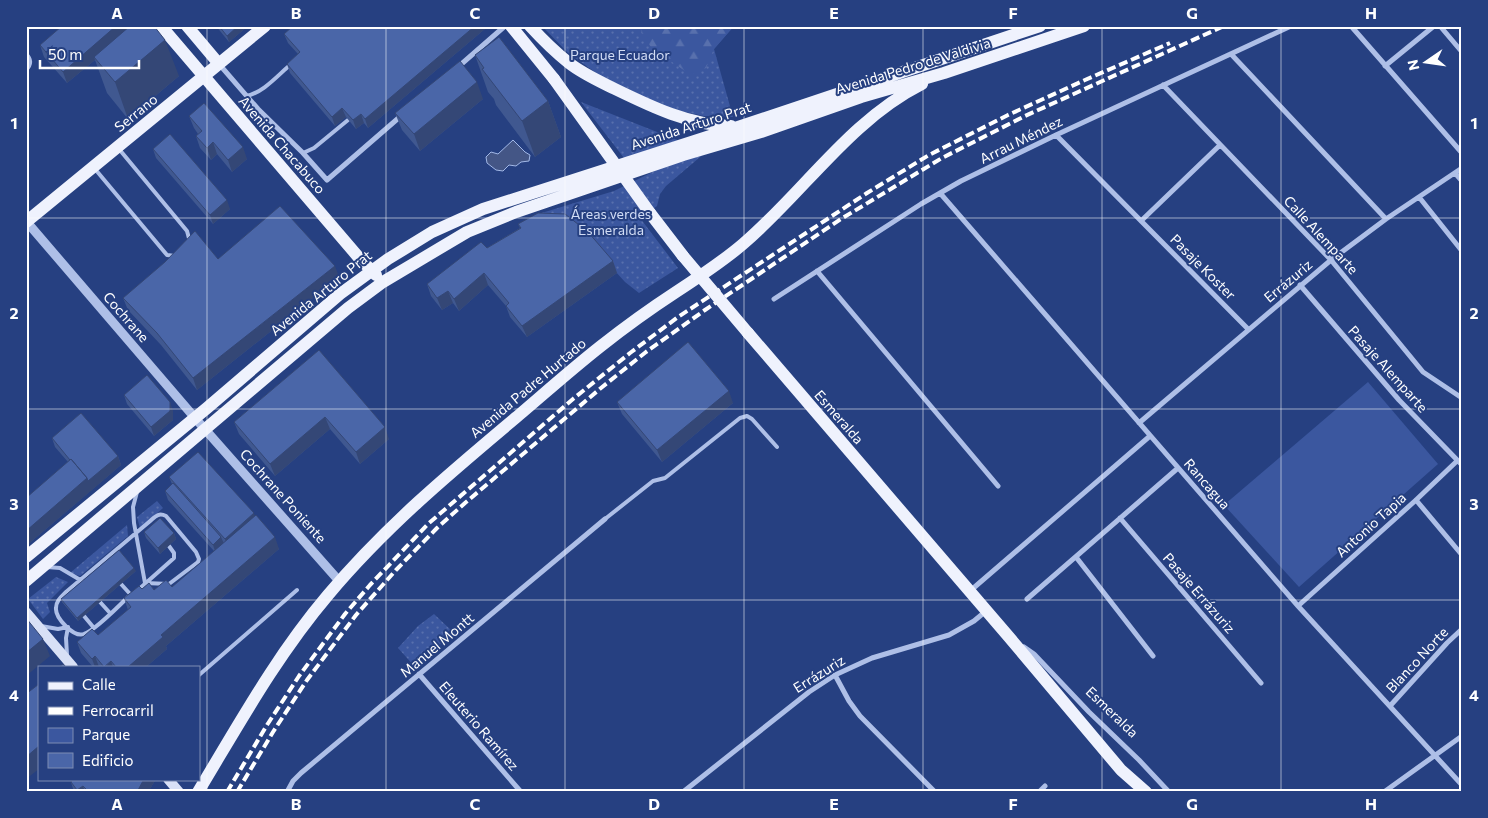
<svg xmlns="http://www.w3.org/2000/svg" width="1488" height="818" font-family="Commissioner,sans-serif">
<style>
.green{fill:url(#green-dots)}
.forest{fill:url(#forest-firs)}
.pitch{fill:#3b579f}
.water{fill:#445686;stroke:#a2b8e7}
.lines{fill:none;stroke-linecap:round;stroke-linejoin:round}
.service{stroke:#aebfe7;stroke-width:4}
.minor{stroke:#aebfe7;stroke-width:5}
.tertiary{stroke:#aebfe7;stroke-width:9}
.secondary{stroke:#d8e0f6;stroke-width:10}
.primary{stroke:#eff2fd;stroke-width:12}
.rail{stroke:#fff;stroke-width:4;stroke-dasharray:9 4;stroke-linecap:butt}
.primary-bridge{stroke:#eff2fd;stroke-width:12}
.wall{fill:#405890}
.shaded-wall{fill:#344776}
.building{fill:#4a66a8;stroke:#344776}
.grid{fill:none;stroke:#fff;stroke-width:1;stroke-opacity:0.55}
.labels{text-anchor:middle;stroke-width:4;stroke-linejoin:round;paint-order:stroke}
.park-label{font-size:14px;fill:#d1dcf5;stroke:#264081}
.street-label{font-size:14px;fill:#fff;stroke:#264081}
.neatline{fill:none;stroke:#fff;stroke-width:2}
.grid-label{font-size:16px;text-anchor:middle;font-weight:bold;fill:#fff}
</style>
<defs>
<pattern id="green-dots" width="8" height="8" patternUnits="userSpaceOnUse" patternTransform="scale(1.25)"><rect width="8" height="8" fill="#3b579f"/><path d="M2 2h.1M6 6h.1" fill="none" stroke="#5870ad" stroke-width="1.8" stroke-linecap="round"/></pattern>
<pattern id="forest-firs" width="22" height="20" patternUnits="userSpaceOnUse" patternTransform="scale(1.25)"><rect width="22" height="20" fill="#3b579f"/><path d="M5 1l3.5 6h-7zM16 11l3.5 6h-7z" fill="#5870ad"/></pattern>
</defs>
<rect width="100%" height="100%" fill="#264081"/>
<path class="green" d="M542,26H734L714,49L733,117L704,116L680,111L659,104L599,75L567,52Z
M581,102L680,141L624,158Z
M713,146L666,186L660,194L657,206L640,218L678,268L639,293L625,282L606,261L535,215L614,191L681,158Z
M157,501L163,508L140,528L137,517Z
M127,525L128,536L80,576L70,573Z
M56,577L68,582L47,603L50,612L43,619L28,599Z
M434,614L453,632L416,668L398,648L418,626Z"/>
<path class="forest" d="M640,26H734L714,49L706,68L691,75L672,62L653,50L642,34Z"/>
<path class="pitch" d="M1368,382L1438,464L1299,587L1224,505Z"/>
<path class="water" d="M513,140L525,152L530,155L529,161L521,162L516,166L509,165L503,171L496,170L487,163L486,157L491,152L498,154Z"/>
<g class="lines">
<path class="service" d="M26,54C31,59 32,64 26,70
M246,96C263,93 278,75 290,65
M119,149L187,231L190,242
M303,153L314,148L348,120
M95,169L167,255L175,256
M137,492L133,507L134,523L145,583
M605,519L653,481L665,478L740,418L747,416L752,419L777,447
M47,567L60,568L82,581
M121,584L131,595
M138,590L174,558V553L169,546
M128,597C119,606 94,631 84,634C74,638 55,618 56,608C56,601 61,597 66,592L149,522C155,517 158,512 166,516L196,552L199,559L198,562L169,584L145,583
M100,602L110,613
M84,616L94,628
M41,626L58,629L68,627
M67,655L66,638L68,627
M199,675L297,590"/>
<path class="minor" d="M1351,26L1462,153
M1440,26L1462,52
M1231,54L1386,219
M219,64L258,109L303,153L327,180L402,115
M1385,66L1434,26
M458,67L505,26
M1163,85L1331,260L1423,372L1462,398
M1056,135L1248,329
M1455,173L1462,181
M940,193L1298,606L1462,785
M1419,197L1462,251
M1141,221L1220,145
M817,271L998,486
M1300,285L1399,400L1462,465
M774,299L921,204L961,181L1056,135L1291,26
M1139,423L1331,260L1386,219L1462,168
M1416,500L1462,555
M1120,518L1261,683
M1076,557L1153,656
M970,591L1150,436
M1027,599L1178,468
M1298,606L1416,500L1457,461
M1024,647L1034,654L1089,712L1139,760L1169,792
M419,674L521,792
M835,675L849,701L860,716L935,792
M1390,706L1447,643L1462,629
M287,792L293,781L301,773L605,519
M683,792L809,692L835,675L872,658L949,635L974,621L986,611
M1039,792L1045,786
M1384,792L1462,736"/>
<path class="tertiary" d="M26,221L195,418L340,582"/>
<path class="secondary" d="M26,612L73,667
M168,779L179,792"/>
<path class="primary" d="M161,26L360,259L376,275
M187,26L219,64
M511,26L554,79
M530,26C542,39 555,52 569,63C583,74 599,81 615,89C652,107 689,125 731,126
M650,213L683,256
M26,222L265,26
M748,333L1009,637L1121,770L1146,792
M26,557L207,408L340,294L388,259L432,232L483,209L738,127L1040,26
M26,581L348,308L383,282L467,232L516,212L683,155L761,132L861,97L944,73L1084,26
M198,792C239,724 277,655 328,595C385,527 451,472 519,415C546,392 573,368 601,346C625,327 650,309 676,292C699,277 722,262 743,244C804,192 849,121 922,84"/>
<path class="rail" d="M227,792L267,725L299,676L345,614L370,585L428,524L573,399L630,353L678,317L867,193L929,155L1008,115L1085,80L1170,43
M237,792L273,732L307,680L356,615L396,570L437,528L465,503L601,388L646,352L705,310L841,219L942,158L1025,116L1224,26"/>
<path class="primary-bridge" d="M554,79L650,213
M683,256L748,333"/>
</g>
<path class="wall" d="M216,26H248L229,42Z
M486,28L368,128L364,123L356,129L346,117L335,126L290,73L287,64L298,54L288,43L284,34Z
M40,45L179,76L128,119L107,93L95,60L67,83L44,57Z
M475,55L548,101L561,137L535,157L496,105L494,99L488,92Z
M483,99L420,151L402,130L395,113Z
M189,116L247,159L232,172L217,154L211,160L200,148L196,136L198,134L194,128Z
M153,149L230,209L213,224L156,158Z
M518,224L613,261L617,273L527,337L510,317L506,306L488,285L459,311L453,303L442,310L431,296L427,284L520,228Z
M218,259L339,277L197,390L161,345L128,310L123,298Z
M319,350L389,439L360,464L330,429L275,476L239,434L234,422Z
M124,395L173,411V420L154,436L127,404Z
M617,402L733,403L662,462L622,414Z
M52,438L118,456L121,465L26,546L68,462L55,447Z
M169,477L255,517L279,549L166,646L167,649L146,667H93L81,653L77,642L98,635L128,610L124,598L142,589L154,590L172,587L214,551L168,500L165,491L172,484Z
M144,532L174,533L176,539L160,554L146,538Z
M136,571L78,621L62,602L61,599Z
M72,779H156L148,792H74L71,782L73,781Z"/>
<path class="shaded-wall" d="M116,26H130L94,57L95,60L67,83L63,72Z
M238,26H248L229,42L227,36Z
M475,26H486V28L368,128L365,119Z
M165,40L179,76L128,119L115,82Z
M477,82L483,99L420,151L414,134Z
M548,101L561,137L535,157L522,121Z
M342,108L346,117L335,126L332,117Z
M361,114L364,123L356,129L353,120Z
M213,142L217,154L211,160L207,148Z
M243,147L247,159L232,172L228,160Z
M227,200L230,209L213,224L210,215Z
M613,261L617,273L527,337L522,326Z
M335,266L339,277L197,390L193,378Z
M484,273L488,285L459,311L454,299Z
M448,291L453,303L442,310L437,298Z
M729,391L733,403L662,462L657,450Z
M170,402L173,411V420L154,436L151,427Z
M325,417L330,429L275,476L270,464Z
M385,427L389,439L360,464L356,452Z
M118,456L121,465L92,490L88,481Z
M87,478L92,490L26,546V531Z
M254,513L258,525L229,551L225,539Z
M174,533L176,539L160,554L158,548Z
M221,537L225,546L216,554L213,545Z
M275,537L279,549L166,646L167,649L146,667H128L161,635Z
M134,568L136,571L78,621L77,618Z
M43,639L50,656L26,676V653Z
M95,656L99,667H95L92,659Z
M111,661L113,667H105Z
M39,746V769L26,779V757Z
M144,779H156L148,792H137Z
M83,786L85,792H78L77,790Z"/>
<path class="building" d="M62,26H116L63,72L40,45Z
M130,26H154L165,40L115,82L94,57Z
M219,26H238L227,36Z
M293,26H475L365,119L361,114L353,120L342,108L332,117L287,64L300,52L284,34Z
M499,37L548,101L522,121L482,69L484,68L475,55Z
M460,61L477,82L414,134L395,113Z
M204,103L243,147L228,160L213,142L207,148L196,136L202,131L189,116Z
M170,134L227,200L210,215L153,149Z
M280,206L335,266L193,378L157,333L123,298L165,262L195,231L218,259Z
M538,213L565,214L588,232L613,261L522,326L506,306L509,303L484,273L454,299L448,291L437,298L427,284L481,242L487,248L521,228L518,224Z
M688,342L729,391L657,450L617,402Z
M319,350L385,427L356,452L325,417L270,464L234,422Z
M147,375L170,402V411L151,427L124,395Z
M81,413L118,456L88,481L87,478L71,459L70,460L52,438Z
M198,452L254,513L225,539L169,477Z
M71,459L87,478L26,531V498Z
M173,483L221,537L213,545L165,491Z
M256,515L275,537L161,635L163,637L128,667H116L111,661L104,667L95,656L92,659L77,642L92,629L98,635L131,607L124,598L139,586L142,589L149,583L154,590L166,580L172,587Z
M160,518L174,533L158,548L144,532Z
M119,550L134,568L77,618L61,599Z
M26,618L43,639L26,653Z
M63,664L66,667H59Z
M39,684V746L26,757V694Z
M74,779H144L137,792H89L83,786L77,790L71,782Z"/>
<path class="grid" d="M207,26V792M386,26V792M565,26V792M744,26V792M923,26V792M1102,26V792M1281,26V792M26,218H1462M26,409H1462M26,600H1462"/>
<g class="labels">
<g class="park-label">
<text x="620" y="60">Parque Ecuador</text>
<text x="611" y="219">Áreas verdes<tspan x="611" dy="16">Esmeralda</tspan></text>
</g>
<g class="street-label">
<text transform="translate(913 66) rotate(-17)" y="5">Avenida Pedro de Valdivia</text>
<text transform="translate(136 113) rotate(-39)" y="5">Serrano</text>
<text transform="translate(691 126) rotate(-18)" y="5">Avenida Arturo Prat</text>
<text transform="translate(1021 140) rotate(-26)" y="5">Arrau Méndez</text>
<text transform="translate(282 145) rotate(49)" y="5">Avenida Chacabuco</text>
<text transform="translate(1321 235) rotate(47)" y="5">Calle Alemparte</text>
<text transform="translate(1203 267) rotate(45)" y="5">Pasaje Koster</text>
<text transform="translate(1288 281) rotate(-40)" y="5">Errázuriz</text>
<text transform="translate(321 293) rotate(-39)" y="5">Avenida Arturo Prat</text>
<text transform="translate(126 317) rotate(49)" y="5">Cochrane</text>
<text transform="translate(1388 369) rotate(48)" y="5">Pasaje Alemparte</text>
<text transform="translate(528 388) rotate(-40)" y="5">Avenida Padre Hurtado</text>
<text transform="translate(839 417) rotate(49)" y="5">Esmeralda</text>
<text transform="translate(1207 484) rotate(49)" y="5">Rancagua</text>
<text transform="translate(283 496) rotate(48)" y="5">Cochrane Poniente</text>
<text transform="translate(1371 525) rotate(-42)" y="5">Antonio Tapia</text>
<text transform="translate(1199 593) rotate(49)" y="5">Pasaje Errázuriz</text>
<text transform="translate(437 645) rotate(-40)" y="5">Manuel Montt</text>
<text transform="translate(1417 660) rotate(-47)" y="5">Blanco Norte</text>
<text transform="translate(819 674) rotate(-32)" y="5">Errázuriz</text>
<text transform="translate(1112 712) rotate(44)" y="5">Esmeralda</text>
<text transform="translate(479 726) rotate(49)" y="5">Eleuterio Ramírez</text>
</g>
</g>
<rect width="1488" height="818" fill="none" stroke="#264081" stroke-width="55"/>
<rect x="38" y="666" width="162" height="115" fill="#264081" stroke="#7d8cb3"/>
<rect x="48" y="682" width="25" height="8" fill="#eff2fd" stroke="#7d8cb3"/>
<text x="82" y="690" font-size="15" fill="#ffffff">Calle</text>
<rect x="48" y="707" width="25" height="8" fill="#ffffff" stroke="#7d8cb3"/>
<text x="82" y="716" font-size="15" fill="#ffffff">Ferrocarril</text>
<rect x="48" y="728" width="25" height="15" fill="#3b579f" stroke="#7d8cb3"/>
<text x="82" y="740" font-size="15" fill="#ffffff">Parque</text>
<rect x="48" y="753" width="25" height="15" fill="#4a66a8" stroke="#7d8cb3"/>
<text x="82" y="766" font-size="15" fill="#ffffff">Edificio</text>
<g transform="translate(1426 62) rotate(257)" stroke="#264081" stroke-width="4" paint-order="stroke">
<path d="M0-4L9 19L0 12L-9 19Z" fill="#ffffff"/>
<text y="-8" font-size="14" font-weight="bold" text-anchor="middle" fill="#ffffff">N</text>
</g>
<path d="M40 60v8h99v-8" fill="none" stroke="#ffffff" stroke-width="2.5"/>
<text x="48" y="60" font-size="15" fill="#ffffff" stroke="#264081" stroke-width="4" paint-order="stroke">50 m</text>
<rect x="28" y="28" width="1432" height="762" class="neatline"/>
<g class="grid-label">
<text x="117" y="19">A</text>
<text x="296" y="19">B</text>
<text x="475" y="19">C</text>
<text x="654" y="19">D</text>
<text x="834" y="19">E</text>
<text x="1013" y="19">F</text>
<text x="1192" y="19">G</text>
<text x="1371" y="19">H</text>
<text x="14" y="129">1</text>
<text x="1474" y="129">1</text>
<text x="14" y="319">2</text>
<text x="1474" y="319">2</text>
<text x="14" y="510">3</text>
<text x="1474" y="510">3</text>
<text x="14" y="701">4</text>
<text x="1474" y="701">4</text>
<text x="117" y="810">A</text>
<text x="296" y="810">B</text>
<text x="475" y="810">C</text>
<text x="654" y="810">D</text>
<text x="834" y="810">E</text>
<text x="1013" y="810">F</text>
<text x="1192" y="810">G</text>
<text x="1371" y="810">H</text>
</g>
</svg>
